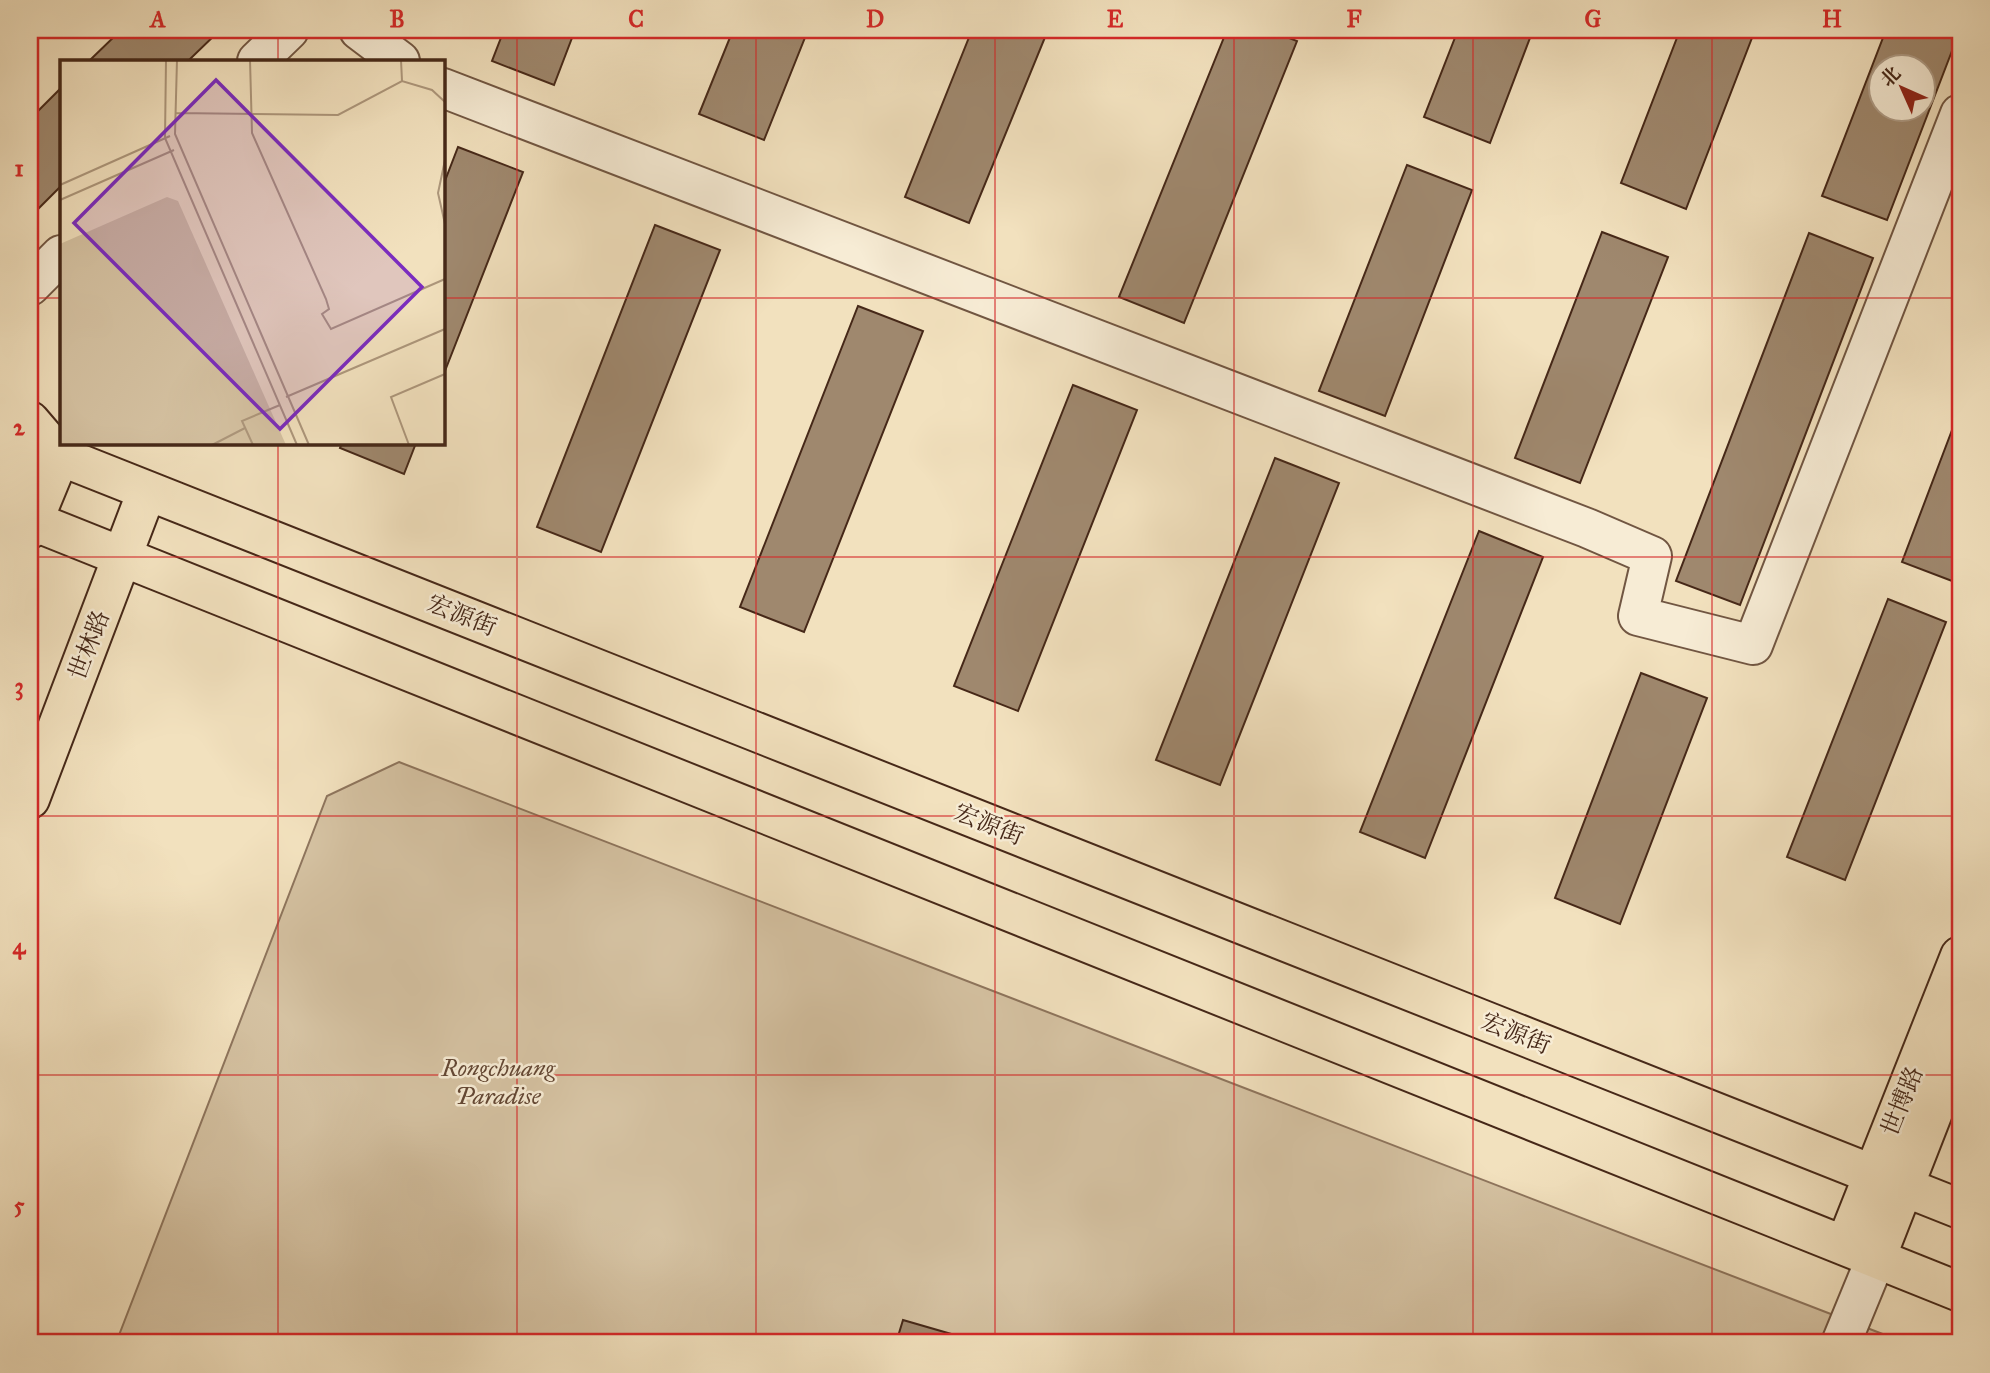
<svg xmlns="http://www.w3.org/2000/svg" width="1990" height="1373" font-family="'IM FELL Great Primer','Noto Serif SC',serif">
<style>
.green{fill:#d5c2a2;stroke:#8e755d;stroke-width:2}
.building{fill:#9f886e;stroke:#462818;stroke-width:2;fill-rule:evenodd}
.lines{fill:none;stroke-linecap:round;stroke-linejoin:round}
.minor-casing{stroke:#715642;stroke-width:42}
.major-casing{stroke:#462818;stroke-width:42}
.minor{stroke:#f7ecd5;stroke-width:38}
.major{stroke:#f2e1be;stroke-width:38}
.grid{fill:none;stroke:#d62828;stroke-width:2;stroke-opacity:0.55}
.labels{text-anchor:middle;stroke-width:5;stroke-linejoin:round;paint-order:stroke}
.street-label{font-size:24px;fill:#462818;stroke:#f7ecd5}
.park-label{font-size:24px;font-style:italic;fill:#634734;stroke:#f7ecd5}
.inset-road{fill:none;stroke:#ad977c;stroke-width:2}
.view{fill:#7b2cbf;fill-opacity:0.15;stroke:#7b2cbf;stroke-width:3.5}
.inset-edge{fill:none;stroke:#462818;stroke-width:3.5}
.neatline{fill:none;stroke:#d62828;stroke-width:2.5}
.grid-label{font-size:23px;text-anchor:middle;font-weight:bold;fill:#d62828}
</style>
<rect width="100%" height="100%" fill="#f2e1be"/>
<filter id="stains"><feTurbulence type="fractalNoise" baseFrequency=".00286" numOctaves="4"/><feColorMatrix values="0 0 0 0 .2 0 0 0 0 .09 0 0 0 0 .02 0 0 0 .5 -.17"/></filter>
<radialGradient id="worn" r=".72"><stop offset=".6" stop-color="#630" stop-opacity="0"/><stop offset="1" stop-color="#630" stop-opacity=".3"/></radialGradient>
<path class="green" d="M399,762L1906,1343H116L327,796Z"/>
<path class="building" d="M121,30H220L188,61H89Z
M504,30H575L554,85L492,61Z
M733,30H808L764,140L699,114Z
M972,30H1048L969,223L905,197Z
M1227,30H1268L1297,41L1184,323L1119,297Z
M1458,30H1533L1490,143L1424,117Z
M1680,30H1755L1686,209L1621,183Z
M1886,30H1960L1887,220L1822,196ZM1882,66H1924V108H1882Z
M61,88V186L30,217V119Z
M458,147L523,172L443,376V186Z
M1407,165L1472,190L1385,416L1319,391Z
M655,225L720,250L601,552L537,527Z
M1602,232L1668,257L1580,483L1515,458Z
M1809,233L1873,258L1740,605L1676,581Z
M858,306L923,331L804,632L740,607Z
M1073,385L1137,410L1018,711L954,686Z
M1960,409V584L1902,562Z
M342,443H416L404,474L340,448Z
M1275,458L1339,483L1220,785L1156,760Z
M1479,531L1543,557L1425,858L1360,832Z
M1888,599L1946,622L1845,880L1787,857Z
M1641,673L1707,698L1620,924L1555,898Z
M903,1320L965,1338L963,1343H896Z"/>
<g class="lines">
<g class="minor-casing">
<path id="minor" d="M359,30L400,61
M257,61L289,30
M443,88L1587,528L1652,556L1638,616L1753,645L1960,114
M30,286L61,255
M1841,1343L1876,1258"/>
</g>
<g class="major-casing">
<path id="major" d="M30,421L60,456L1960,1209
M30,518L33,521L123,557L1960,1292
M30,529L60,456
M30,799L147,491
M1845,1246L1960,956
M1876,1258L1960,1043"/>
</g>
<use href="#minor" class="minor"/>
<use href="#major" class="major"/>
</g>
<path class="grid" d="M278,30V61M517,30V1343M756,30V1343M995,30V1343M1234,30V1343M1473,30V1343M1712,30V1343M30,298H61M443,298H1960M278,443V1343M30,557H1960M30,816H1960M30,1075H1960"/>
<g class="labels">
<g class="street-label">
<text transform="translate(462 615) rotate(22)" y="8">宏源街</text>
<text transform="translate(89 645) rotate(-69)" y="8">世林路</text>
<text transform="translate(989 824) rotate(22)" y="8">宏源街</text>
<text transform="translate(1516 1033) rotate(22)" y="8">宏源街</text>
<text transform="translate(1902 1101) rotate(-68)" y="8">世博路</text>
</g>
<g class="park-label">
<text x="498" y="1076">Rongchuang<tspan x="498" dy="28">Paradise</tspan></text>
</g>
</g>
<g transform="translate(60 60)">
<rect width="385" height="385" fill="#f2e1be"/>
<path d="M107,137L118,141L226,385H0V184Z" fill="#d5c2a2"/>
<path class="inset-road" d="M106,0L105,78L237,385M117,0L115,74L249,385M190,0L192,73L266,239L269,249L262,254L271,269L385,219M341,0L342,21M116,53L278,55L342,21L372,30L385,42M385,100L378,133L385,164M0,125L110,76M0,140L114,90M226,337L385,269M152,385L185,368M193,385L182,361L220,345M349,385L331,337L385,314"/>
<path class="view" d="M156,20L362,227L220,369L14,163Z"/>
<rect width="385" height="385" class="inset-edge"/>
</g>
<rect width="1990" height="1373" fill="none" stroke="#f2e1be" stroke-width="77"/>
<g transform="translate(1902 88) rotate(315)"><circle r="33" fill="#f7ecd5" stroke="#b09e89" stroke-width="2"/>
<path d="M0-5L12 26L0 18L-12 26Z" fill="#8f2418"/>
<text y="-10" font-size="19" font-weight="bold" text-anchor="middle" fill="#462818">北</text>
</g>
<rect x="38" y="38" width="1914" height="1296" class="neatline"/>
<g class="grid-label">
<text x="158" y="27">A</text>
<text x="397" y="27">B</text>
<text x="636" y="27">C</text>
<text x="875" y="27">D</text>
<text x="1115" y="27">E</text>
<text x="1354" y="27">F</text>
<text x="1593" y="27">G</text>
<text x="1832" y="27">H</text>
<text x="19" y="176">1</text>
<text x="19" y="435">2</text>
<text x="19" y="694">3</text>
<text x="19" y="954">4</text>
<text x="19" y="1213">5</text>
</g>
<rect width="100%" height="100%" filter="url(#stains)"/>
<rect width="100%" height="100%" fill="url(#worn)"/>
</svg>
